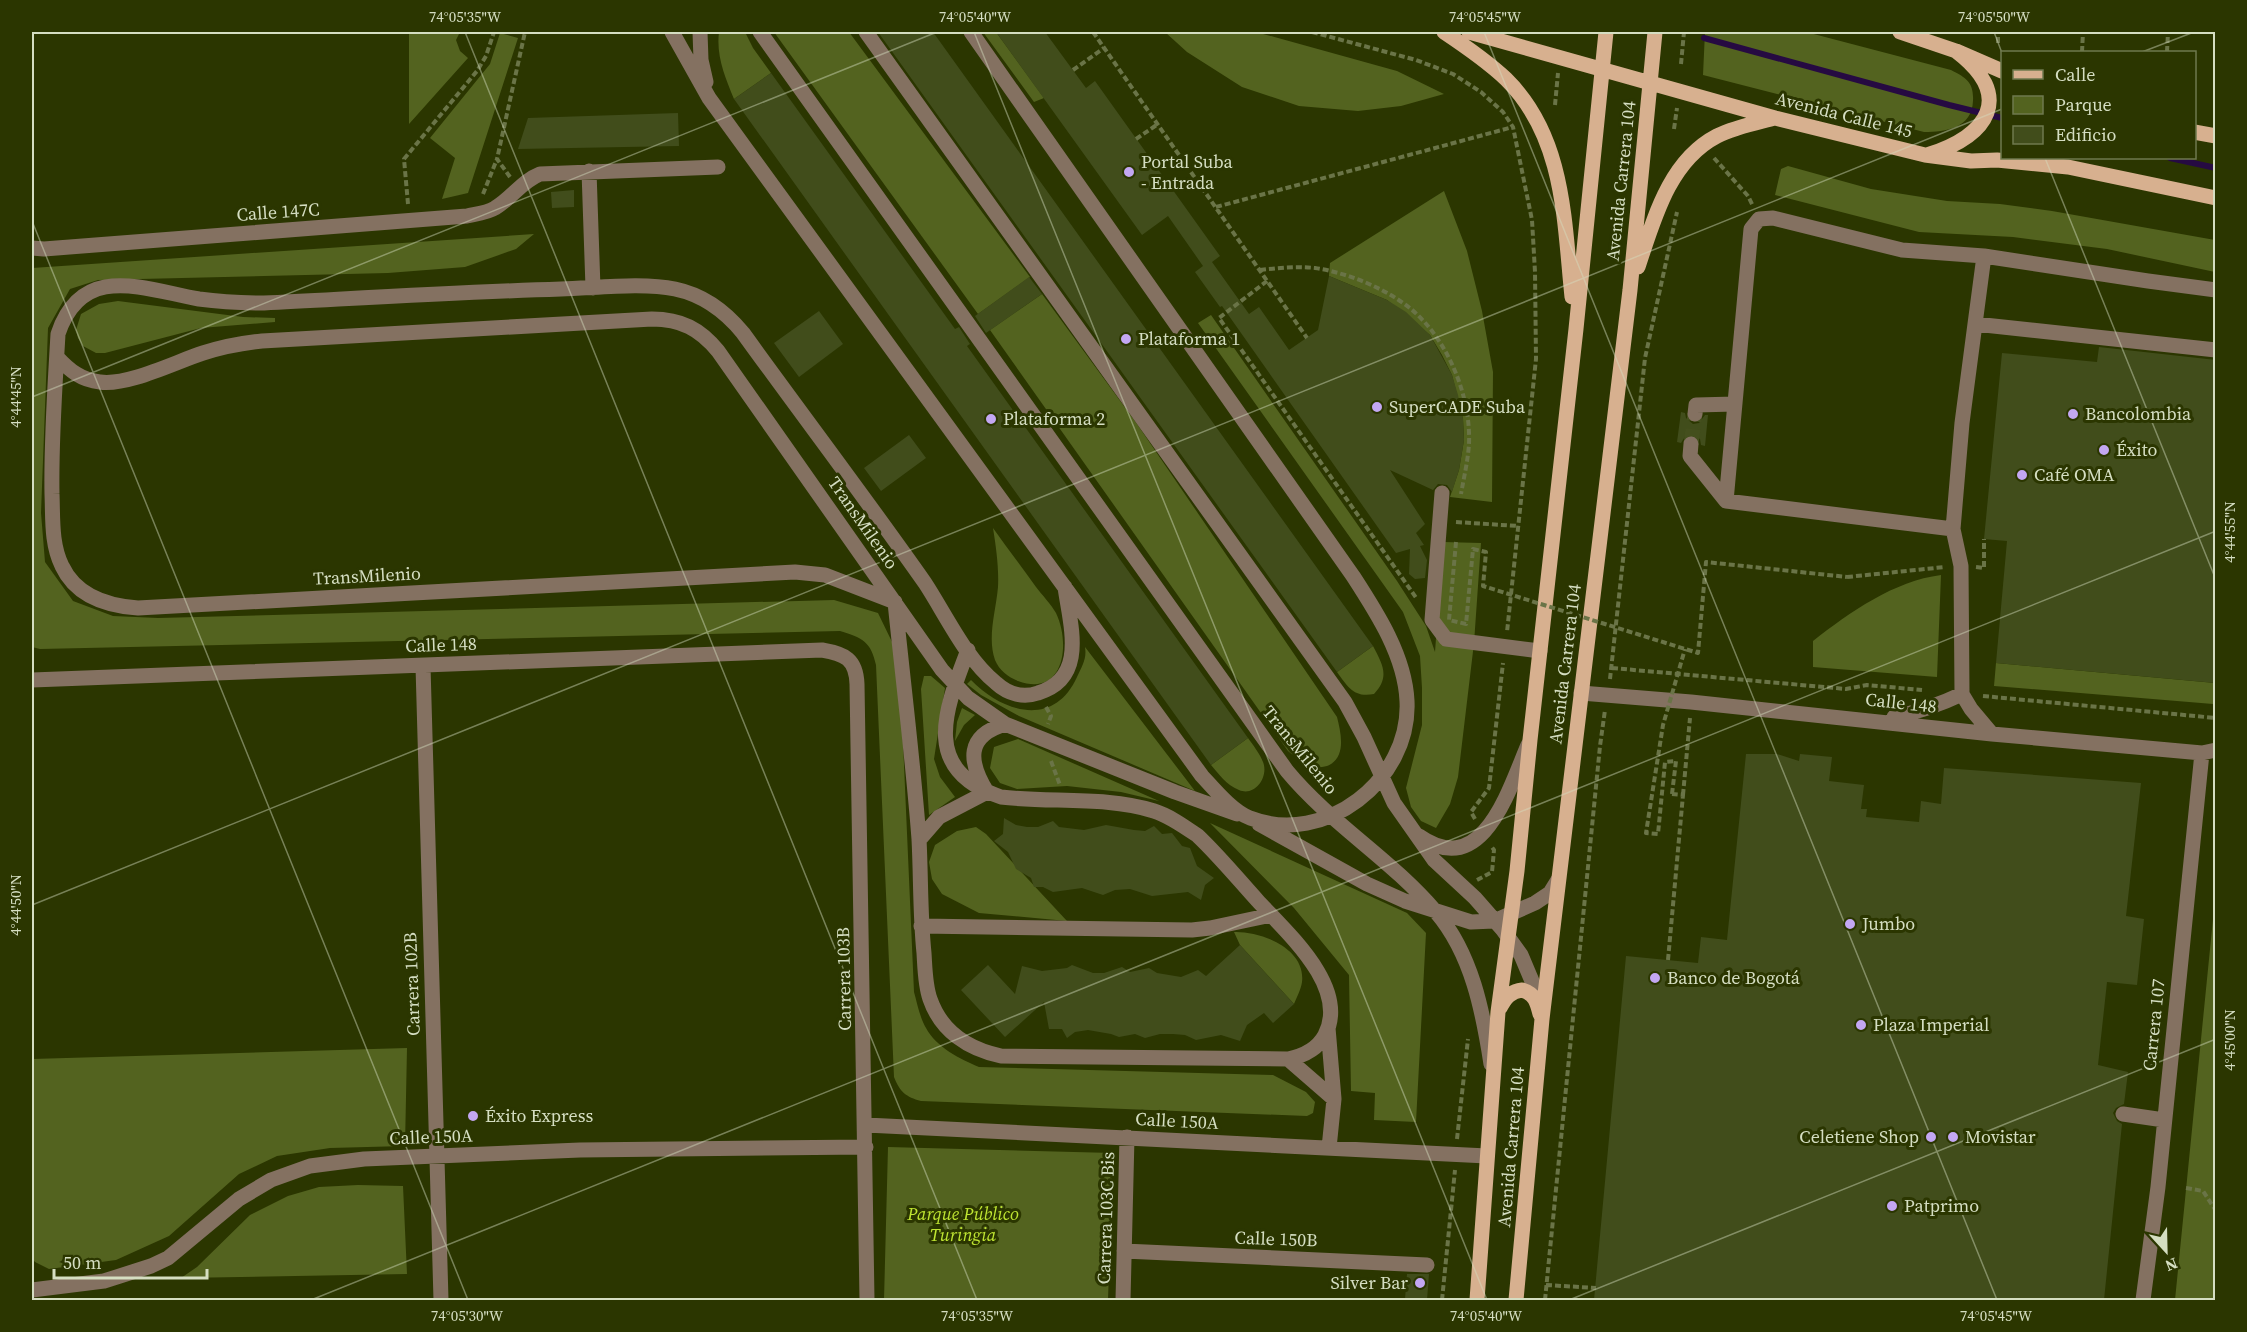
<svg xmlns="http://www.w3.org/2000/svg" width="2247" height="1332" font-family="'Source Serif 4',serif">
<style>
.green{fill:#53631f}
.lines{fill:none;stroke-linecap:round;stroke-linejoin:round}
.stream{stroke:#260a42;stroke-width:6}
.building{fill:#414d1b}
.minor-tunnel{stroke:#444f1d;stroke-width:15;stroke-dasharray:15 8;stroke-linecap:butt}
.path{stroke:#6a7447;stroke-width:4;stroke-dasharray:6 3;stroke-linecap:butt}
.minor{stroke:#847161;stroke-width:15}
.major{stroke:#d7b08f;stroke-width:15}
.path-bridge{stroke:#6a7447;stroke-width:4;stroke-dasharray:6 3;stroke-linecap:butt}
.ticks{fill:none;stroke:#d5dec2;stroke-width:1.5;stroke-opacity:0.45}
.poi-dot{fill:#c3a7f2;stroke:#2b3600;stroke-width:2}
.labels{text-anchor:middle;stroke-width:6;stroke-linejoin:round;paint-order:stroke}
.street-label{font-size:18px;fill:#d5dec2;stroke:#2b3600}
.poi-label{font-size:18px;fill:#d5dec2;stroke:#2b3600;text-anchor:start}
.park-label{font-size:18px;font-style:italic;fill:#bfe532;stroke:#2b3600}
.neatline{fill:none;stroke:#d5dec2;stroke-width:2}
.ticks-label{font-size:15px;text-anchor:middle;fill:#d5dec2}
</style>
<rect width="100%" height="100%" fill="#2b3600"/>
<path class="green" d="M407,32H460L456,40L460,51L468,58L409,124V34Z
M719,32H745L753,48L771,73L734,99C725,77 716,56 719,32Z
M774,32H849L1030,277L978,314Z
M983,32H996L1044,98L1034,102Z
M1165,32H1256L1397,71L1444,94L1401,106L1358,111L1299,106L1242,87L1187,52Z
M1705,32H1806L1951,70C1967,78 1974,83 1973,101C1972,128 1946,132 1924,132L1703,75Z
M500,33L518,38L468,193L442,199L455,158L430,138L490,64Z
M1788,166L1871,189L1947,201L2000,204L2052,211L2215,240V272L2107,249L2013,237L1919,232L1775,195L1781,169Z
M1444,191L1467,251L1482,311L1493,372L1492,502L1450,497L1459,470L1464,440L1463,419L1452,375L1442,355L1430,335L1387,300L1329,276L1330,263Z
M534,234L516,249L465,267L388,273L98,280L70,289L48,328L41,513L45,562L73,601L113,616L158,618L834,600L878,613L894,646L900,674L914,992C917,1003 920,1018 926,1028C936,1047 960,1059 979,1067L1273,1075L1306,1092L1315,1102L1313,1113L1307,1116L921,1101C906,1097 900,1092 894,1077L876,665C871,642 863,638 840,631L40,649L32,647V268Z
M1042,294L1137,424L1337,717C1341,733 1347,758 1327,766C1321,768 1312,767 1307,767L1288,751L990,330Z
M118,301L243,317L275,318V322L201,328L105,353H96L83,346L78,338L76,330L81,314L99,304Z
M1211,315L1397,581L1426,626L1435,652L1443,542L1481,543L1474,643L1458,777L1450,804L1436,828L1421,821L1411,807L1406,788L1422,725V688L1420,656L1403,612L1198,323Z
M993,528C1007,548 1022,567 1036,587C1042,595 1051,604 1056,613C1071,644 1064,698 1018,681C1008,677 999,670 995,660C987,637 996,611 998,587C999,568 996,547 993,528Z
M1941,575L1937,677L1813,667V641C1850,612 1894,581 1941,575Z
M1373,646C1383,665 1390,677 1374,694C1354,698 1348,687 1337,672Z
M1085,647L1195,791L1019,716L981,695L967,684L971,680C1003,713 1054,728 1077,677C1082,666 1087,659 1085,647Z
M1996,663L2215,683L2213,704L1994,686Z
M924,676H931L945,688L934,759L940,777L955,797L929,815L921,689Z
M962,708L975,715L964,725L955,741L957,722Z
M1248,738C1253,745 1260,754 1263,762C1269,777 1255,797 1239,790C1226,785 1219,774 1211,765Z
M1018,739L1159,801L1121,792L1067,786L1017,789L1000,783L990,768L994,747Z
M1210,823L1407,913L1426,933L1416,1122L1374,1120L1375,1093L1351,1091L1349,975L1294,908Z
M976,827L986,834L1067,921L979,913L942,894L932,879L929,862L935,845L957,831Z
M2215,899V1300H2175Z
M1234,932C1260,931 1306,948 1302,982C1301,989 1297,997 1294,1004L1240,945Z
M407,1048L405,1146L330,1148L277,1156L239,1174L169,1236L116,1260L49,1269L35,1262L32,1258V1059Z
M888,1147L1113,1153L1108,1300H884Z
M358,1185L403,1186L407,1274L181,1278L197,1267L250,1215L288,1196L319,1187Z"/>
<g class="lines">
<path class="stream" d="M1704,38L1949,105L2002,118
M2170,158L2216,168"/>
</g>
<path class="building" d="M878,32H933L1373,646L1337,672Z
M996,32H1045L1086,88L1095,81L1220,256L1212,262L1249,314L1259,307L1289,350L1318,330L1329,276L1387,300L1406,312L1430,335L1452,375L1458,395L1463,419L1464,440L1459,470L1452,492L1447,485L1438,484L1433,490L1390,470L1425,524L1416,533L1424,545L1420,546L1427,560L1425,578L1415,579L1409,574L1410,549L1396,553L1222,306L1220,307L1195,272L1203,266L1168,216L1142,235Z
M771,73L955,329L959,327L970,344L967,346L1248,738L1211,765L734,99Z
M678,113L679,146L518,149L528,118Z
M574,190V207L552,208L551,192Z
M1029,277L1042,294L986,333L975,316Z
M819,311L843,344L799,377L774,343Z
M2099,347L2216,360V683L1996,663L2007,541L1984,539L2002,353L2097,362Z
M1681,412L1685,413L1686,418L1693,424L1699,423L1705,415H1708L1705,446L1701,445L1700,439L1692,434L1686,435L1681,443L1677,442Z
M909,435L926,458L881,491L864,468Z
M1746,754H1777L1799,761L1800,754L1832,757L1829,781L1864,785L1861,809H1867L1866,817L1919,822L1921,801L1941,804L1944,768L2141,783L2126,916L2144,919L2137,985L2107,982L2098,1065L2128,1072L2124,1104L2116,1108L2113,1113L2117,1121L2122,1124L2104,1300H1594L1626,956L1698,963L1701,937L1727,940Z
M1004,818L1016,825L1027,827H1038L1053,821L1059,827L1084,830L1106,825L1134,830L1145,831L1154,826L1162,834L1172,833L1182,846L1190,848L1197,866L1214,878L1205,885L1201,900L1188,892L1152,896L1130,889L1115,890L1103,895L1082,888L1053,892L1043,887H1034L1031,878L1016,869L1008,852L994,841L1003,834Z
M1240,945L1294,1004L1273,1023L1264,1013L1247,1025L1240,1041L1221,1035L1196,1040L1185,1035L1173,1034H1160L1145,1038L1135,1034L1119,1037L1111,1034L1088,1030L1075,1032L1067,1038L1062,1029H1049L1044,1002L1005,1037L961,990L988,965L1015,994L1022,966L1042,971L1067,968L1072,965L1093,973H1104L1122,967L1130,972L1149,968L1157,973L1181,977L1198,970L1206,976Z
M1407,1274H1429L1427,1300L1405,1299Z"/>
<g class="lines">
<path class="minor-tunnel" d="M1691,444L1695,414"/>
<path class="path" d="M1093,32L1307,338
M1312,32L1416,60L1453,74L1481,92L1503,112L1513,127L1532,220L1535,272L1536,359L1507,632
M1998,43V32
M2082,52L2083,32
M2167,52L2168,32
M1681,64L1684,32
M1073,70L1104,48
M1555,105L1558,73
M1674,129L1677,108
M1136,139L1158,124
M1714,158L1748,196L1753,206
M510,177L497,159L525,32
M483,194L497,159
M408,204L404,159L477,71L486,56L494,32
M1216,207L1513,127
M1260,270C1278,268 1296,266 1315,268C1348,273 1385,288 1411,309C1448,340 1471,396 1469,444C1468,460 1464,477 1461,494
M1267,281L1219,318L1417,599
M1456,522L1518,526
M1976,567L1984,568V539
M1847,577L1945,567
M1612,668L1846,689L1867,685L1922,690
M1610,679L1645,358L1677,212
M1983,696L2216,718
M1046,707L1051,716L1048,724
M1051,761L1060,785
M1683,795L1690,718
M1475,819L1471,812L1489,788L1503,663
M1477,880L1492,872L1494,850L1491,846
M1668,960L1683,795L1672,794
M1457,1139L1468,1039
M2186,1188L2203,1191L2216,1211
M1546,1285L1596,1288
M1442,1300L1455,1170
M1545,1300L1600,746L1605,710"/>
<path class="minor" d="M672,32L709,98L1202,776C1214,789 1233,812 1250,818C1325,847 1411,780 1407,701C1405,656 1377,613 1353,576L971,32
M700,32L701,60L706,82
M760,32L1287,771C1331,824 1391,859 1436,912C1472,954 1483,1012 1491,1064
M866,32L1345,702L1364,737L1394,803L1434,860L1475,898L1503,930L1521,955L1537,993L1540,1007
M589,171L593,288
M32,248L44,249L467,216C476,214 487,213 495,208C512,198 522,181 540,174L718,167
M2216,290L2148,281L1984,256L1902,250L1773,218L1759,219L1751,229L1726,501L1953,529L1962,423L1975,324L2216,350
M1975,324L1984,256
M57,357C69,370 81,380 100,382C128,386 175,362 203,353C222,347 242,343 262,341L652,319C681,319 700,329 718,351L942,670L968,698L1005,724L1175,792L1237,814
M1695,414L1696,405L1735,404
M1691,444L1690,456L1726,501
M1442,493L1432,620L1446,639L1540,651
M1953,529L1961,566L1962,694L1971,709L1992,734
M968,650C945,710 920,770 1001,797C1050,803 1106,796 1154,811C1170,816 1185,827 1198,836C1219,856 1238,879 1257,900C1286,932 1350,987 1325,1035C1317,1050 1303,1056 1288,1059L1001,1056C968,1049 941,1031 930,999C925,985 925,968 924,953C920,915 921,877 919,839C913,760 903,681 895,602L825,575L795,572L138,608C108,606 76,596 62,566C51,544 53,518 52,494C51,440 55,387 58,334C82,262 143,289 199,299C221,302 242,303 264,303C363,298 462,292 561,289C596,288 643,282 675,289C704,295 725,311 743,333C803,416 866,499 925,583C946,615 966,659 996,683C1008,694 1023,698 1038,693C1088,678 1070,625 1065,587
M423,666L441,1300
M32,680L822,650C845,654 856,659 857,684L867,1300
M1581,693L1691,702L1992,734L2202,753L2216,750
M1894,717C1918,712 1939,705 1962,694
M1259,824L1367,884L1405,901L1471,922L1494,921L1535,903L1550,893L1558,880
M1419,836C1483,881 1509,789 1528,745
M919,840L939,817L987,792C968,761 966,736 1005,724
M921,926L1192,930L1210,928L1271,915
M1288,1059L1334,1099L1328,1028
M2123,1114L2164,1120
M866,1125L1487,1156
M1329,1148L1334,1099
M1124,1251L1427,1265
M32,1290L104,1281L151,1266L168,1258L239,1199L271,1180L310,1166L364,1159L580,1150L866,1147
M1123,1300L1127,1137
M2143,1300L2158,1187L2202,753"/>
<path class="major" d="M1444,32C1465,46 1487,61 1506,79C1565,137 1564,221 1572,297
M1469,32L1775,118L1925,155L1971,161L1997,160L2068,167L2216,198
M1900,32L1956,51L2002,71
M2194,132L2216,136
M1927,155C1989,136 2015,96 1956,51
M1638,267C1654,219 1669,161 1717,136C1735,127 1756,123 1775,118
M1500,1008C1505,998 1511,991 1522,990C1535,994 1537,1002 1540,1014
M1477,1300L1498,1012L1517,871L1530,740L1576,329L1606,32
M1516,1300L1542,1019L1630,290L1655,32"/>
<path class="path-bridge" d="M1456,542L1449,620L1466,624L1473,549L1486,552L1483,586L1698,653L1706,562L1847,577
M1672,794L1676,761L1665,762L1658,834L1646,833L1663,725L1685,649"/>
</g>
<path class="ticks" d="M465,32L977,1300M974,32L1487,1300M1484,32L1997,1300M1994,32L2002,53M2142,52L2194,32M2045,158L2216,580M32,221L468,1300M32,397L937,32M32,905L2002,109M311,1300L2216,531M1569,1300L2216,1039"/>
<g class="poi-dot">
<circle cx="1129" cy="172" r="6"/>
<circle cx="1126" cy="339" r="6"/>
<circle cx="1377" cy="407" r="6"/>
<circle cx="2073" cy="414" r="6"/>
<circle cx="991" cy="419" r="6"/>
<circle cx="2104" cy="450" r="6"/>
<circle cx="2022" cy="475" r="6"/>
<circle cx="1850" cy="924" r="6"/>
<circle cx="1655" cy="978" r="6"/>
<circle cx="1861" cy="1025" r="6"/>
<circle cx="473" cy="1116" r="6"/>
<circle cx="1931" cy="1137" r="6"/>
<circle cx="1953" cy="1137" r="6"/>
<circle cx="1892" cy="1206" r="6"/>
<circle cx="1420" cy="1283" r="6"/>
</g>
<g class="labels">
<g class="street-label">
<text transform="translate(1844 115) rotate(14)" y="6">Avenida Calle 145</text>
<text transform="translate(1621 181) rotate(-84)" y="6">Avenida Carrera 104</text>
<text transform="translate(278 212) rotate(-4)" y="6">Calle 147C</text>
<text transform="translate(863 523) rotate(55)" y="6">TransMilenio</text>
<text transform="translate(367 576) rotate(-3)" y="6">TransMilenio</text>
<text transform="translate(441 645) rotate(-2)" y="6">Calle 148</text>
<text transform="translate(1565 664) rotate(-83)" y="6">Avenida Carrera 104</text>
<text transform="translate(1901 703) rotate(6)" y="6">Calle 148</text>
<text transform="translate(1300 750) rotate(51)" y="6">TransMilenio</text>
<text transform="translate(844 979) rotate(-91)" y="6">Carrera 103B</text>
<text transform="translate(412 984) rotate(-92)" y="6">Carrera 102B</text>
<text transform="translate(2154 1025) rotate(-84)" y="6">Carrera 107</text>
<text transform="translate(1177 1121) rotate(3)" y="6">Calle 150A</text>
<text transform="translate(431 1137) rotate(-2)" y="6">Calle 150A</text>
<text transform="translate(1511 1147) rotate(-85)" y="6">Avenida Carrera 104</text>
<text transform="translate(1106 1218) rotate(-88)" y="6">Carrera 103C Bis</text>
<text transform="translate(1276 1239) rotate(2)" y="6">Calle 150B</text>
</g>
<g class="poi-label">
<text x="1141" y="168">Portal Suba<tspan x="1141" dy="21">- Entrada</tspan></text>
<text x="1138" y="345">Plataforma 1</text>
<text x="1389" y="413">SuperCADE Suba</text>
<text x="2085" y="420">Bancolombia</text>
<text x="1003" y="425">Plataforma 2</text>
<text x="2116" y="456">Éxito</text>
<text x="2034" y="481">Café OMA</text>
<text x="1862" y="930">Jumbo</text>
<text x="1667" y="984">Banco de Bogotá</text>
<text x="1873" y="1031">Plaza Imperial</text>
<text x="485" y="1122">Éxito Express</text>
<text x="1919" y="1143" text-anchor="end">Celetiene Shop</text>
<text x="1965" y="1143">Movistar</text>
<text x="1904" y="1212">Patprimo</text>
<text x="1408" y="1289" text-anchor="end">Silver Bar</text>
</g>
<g class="park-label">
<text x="963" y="1220">Parque Público<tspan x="963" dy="21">Turingia</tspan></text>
</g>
</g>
<rect width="2247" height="1332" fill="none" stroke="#2b3600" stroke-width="66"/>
<rect x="2001" y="51" width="195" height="108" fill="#2b3600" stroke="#6f794e" stroke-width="1.5"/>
<rect x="2013" y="70" width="30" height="9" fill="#d7b08f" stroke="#6f794e" stroke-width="1.5"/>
<text x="2055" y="81" font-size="18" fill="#d5dec2">Calle</text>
<rect x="2013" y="96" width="30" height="18" fill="#53631f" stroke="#6f794e" stroke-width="1.5"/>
<text x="2055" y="111" font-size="18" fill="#d5dec2">Parque</text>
<rect x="2013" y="126" width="30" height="18" fill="#414d1b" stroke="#6f794e" stroke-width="1.5"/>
<text x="2055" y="141" font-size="18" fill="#d5dec2">Edificio</text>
<g transform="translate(2166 1251) rotate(158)" stroke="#2b3600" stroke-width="4.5" paint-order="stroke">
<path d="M0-4.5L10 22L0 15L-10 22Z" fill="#d5dec2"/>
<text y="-9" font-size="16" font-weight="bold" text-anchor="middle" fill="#d5dec2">N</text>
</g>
<path d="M54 1269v9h153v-9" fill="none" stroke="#d5dec2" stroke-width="3"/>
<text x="63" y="1269" font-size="18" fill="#d5dec2" stroke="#2b3600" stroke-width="4.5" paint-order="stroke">50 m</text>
<rect x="33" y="33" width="2181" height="1266" class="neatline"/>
<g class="ticks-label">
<text x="465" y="22">74°05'35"W</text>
<text x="975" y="22">74°05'40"W</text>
<text x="1485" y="22">74°05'45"W</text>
<text x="1994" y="22">74°05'50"W</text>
<text transform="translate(16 397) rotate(-90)" y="5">4°44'45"N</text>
<text transform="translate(2230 532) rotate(-90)" y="5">4°44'55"N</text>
<text transform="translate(16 905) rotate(-90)" y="5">4°44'50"N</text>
<text transform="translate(2230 1040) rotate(-90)" y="5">4°45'00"N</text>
<text x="467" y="1321">74°05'30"W</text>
<text x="977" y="1321">74°05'35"W</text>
<text x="1486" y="1321">74°05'40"W</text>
<text x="1996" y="1321">74°05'45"W</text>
</g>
</svg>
